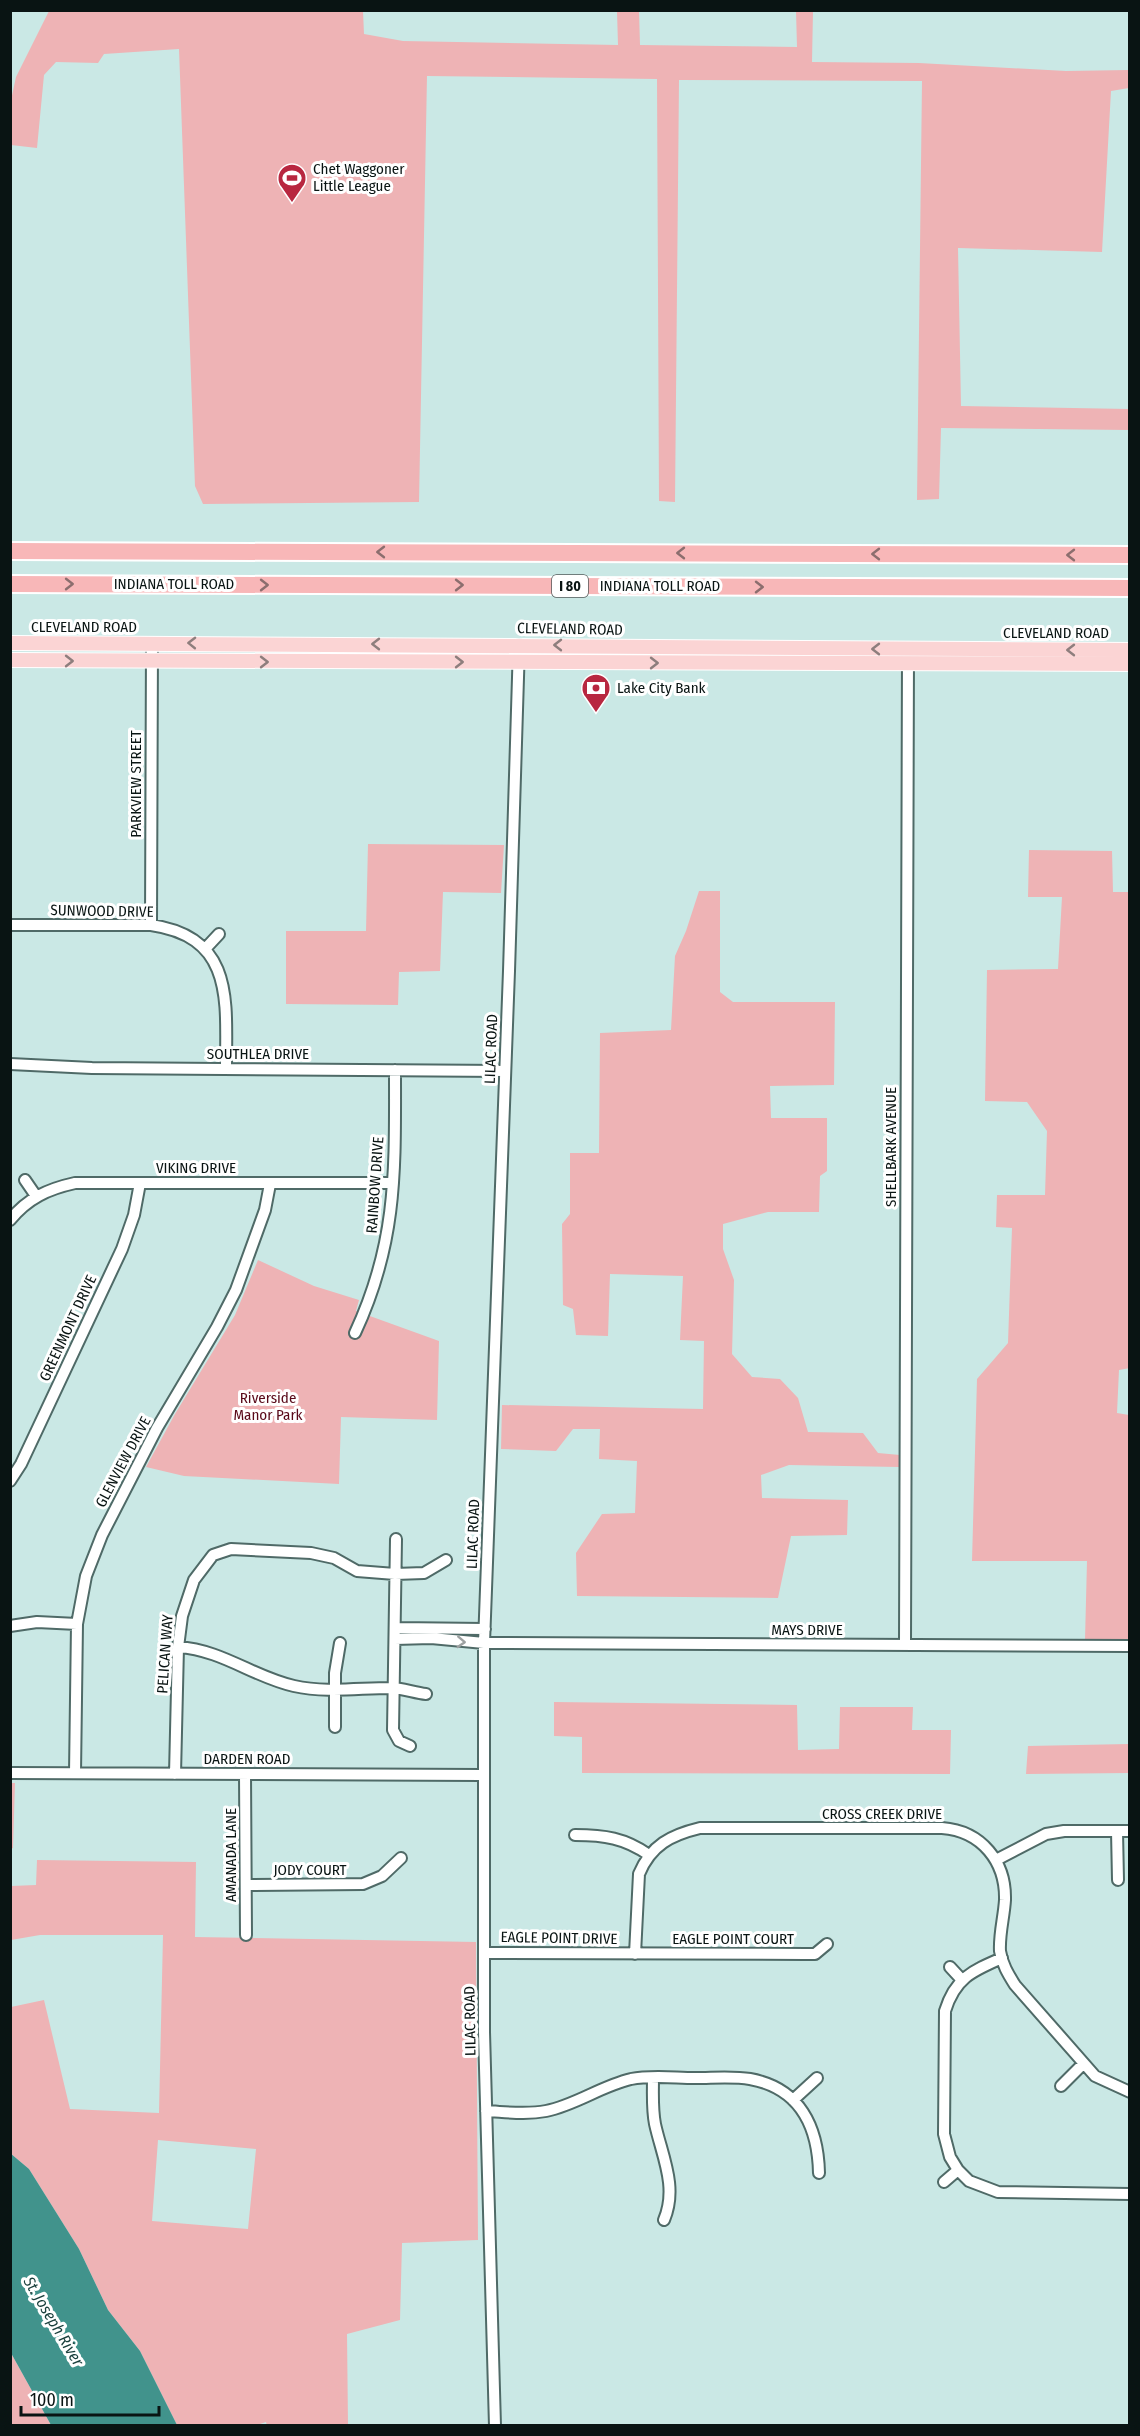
<svg xmlns="http://www.w3.org/2000/svg" width="1140" height="2436" font-family="'Fira Sans Condensed',sans-serif">
<style>
.green{fill:#eeb3b5;fill-rule:evenodd}
.water{fill:#41938c}
.lines{fill:none;stroke-linecap:round;stroke-linejoin:round}
.minor-casing{stroke:#4f6a67;stroke-width:14}
.major-casing{stroke:#fff;stroke-width:16}
.highway-casing{stroke:#fff;stroke-width:20}
.minor{stroke:#fff;stroke-width:10}
.major{stroke:#fbd4d4;stroke-width:14}
.highway{stroke:#f8b7b8;stroke-width:16}
.oneway{stroke:#8c6e6e}
.oneway2{stroke:#8e7e7d}
.oneway3{stroke:#9da1a1}
.labels{text-anchor:middle;stroke-width:6;stroke-linejoin:round;paint-order:stroke}
.shield{fill:#fff;stroke:#535a5a;stroke-width:1.5}
.shield-label{font-size:14px;font-weight:bold;fill:#091413}
.poi-label{font-size:15px;fill:#091413;stroke:#fff;text-anchor:start}
.street-label{font-size:15px;fill:#091413;stroke:#fff}
.park-label{font-size:15px;fill:#590919;stroke:#fff}
.water-label{font-size:16px;font-style:italic;fill:#183e3b;stroke:#fff}
</style>
<rect width="100%" height="100%" fill="#cae8e5"/>
<path class="green" d="M49,11H363L364,34L403,41L618,45L617,11H639L640,45L797,47L796,11H813L812,62L919,63L1066,71L1129,70V88L1111,91L1102,252L958,248L961,406L1129,409V430L941,428L939,499L917,500L922,81L679,80L675,502L659,501L657,79L427,76L419,502L203,504L195,486L179,49L104,54L98,63L56,62L44,75L37,148L11,145V100L16,77Z
M368,844L504,845L501,893L443,892L440,971L399,972L398,1005L286,1004V931H366Z
M1029,850L1112,851L1113,892H1129L1130,1368L1119,1370L1117,1413L1129,1415V1640H1085L1087,1561H972L977,1379L1008,1343L1012,1228L996,1227L997,1195H1045L1047,1131L1027,1102L985,1101L987,970L1058,969L1062,897H1028Z
M699,891H720V992L733,1002H835L834,1085L770,1086L771,1118H827V1171L820,1176L819,1212H768L723,1224V1249L734,1280L732,1354L752,1377L780,1379L798,1398L808,1432L863,1433L878,1453L900,1455L899,1467L789,1465L761,1475L762,1498L848,1500L847,1535L791,1536L778,1598L577,1596L576,1553L602,1514L635,1513L637,1461L599,1459L600,1429H573L556,1451L501,1449L502,1405L703,1409L704,1341L680,1340L683,1276L610,1274L608,1336L576,1335L573,1309L563,1305L562,1224L570,1214V1153H599L600,1033L671,1030L675,956L686,931Z
M258,1260L314,1286L359,1300L356,1311L439,1341L437,1420L341,1417L339,1484L184,1476L146,1467L175,1414L235,1315Z
M554,1702L797,1705L798,1750L839,1749L840,1707H913L912,1730H951L950,1774L582,1773V1737L554,1736Z
M1129,1744V1773L1026,1774L1028,1746Z
M11,1783H15L13,1848L11,1849Z
M37,1860L196,1862L195,1937L476,1942L478,2240L402,2243L400,2320L347,2334L348,2425L267,2426L266,2422L254,2426L177,2425L140,2351L108,2310L79,2249L29,2169L10,2153L11,2007L44,2000L70,2109L159,2113L163,1935H40L11,1940V1886L36,1885ZM158,2140L256,2149L248,2229L152,2221Z
M11,2353L51,2425H11Z"/>
<path class="water" d="M10,2153L29,2169L79,2249L108,2310L140,2351L177,2425H51L11,2353Z"/>
<g class="lines">
<g class="minor-casing">
<path id="minor" d="M10,925H151C235,937 226,1002 226,1068
M151,925L152,643
M205,949L219,934
M10,1064L92,1068L505,1071
M25,1180L36,1196
M10,1220C28,1198 48,1189 75,1183H393
M355,1333C398,1241 395,1168 395,1070
M10,1481L21,1464L122,1249L134,1215L140,1183
M396,1539L393,1730L399,1741L410,1746
M10,1626L37,1622L77,1624
M396,1628L485,1629
M395,1639L431,1638L484,1643L1130,1646
M905,1645L908,655
M178,1647C223,1650 253,1677 294,1686C326,1693 359,1688 391,1688C402,1688 415,1693 426,1694
M335,1727V1673L340,1643
M10,1773L482,1775
M75,1773L77,1624L86,1576L102,1535L157,1428L217,1327L236,1290L265,1210L270,1184
M175,1774L178,1647L182,1616L194,1580L213,1555L231,1549L311,1553L334,1558L357,1571L395,1574L424,1573L446,1560
M245,1774L246,1935
M1117,1831L1118,1880
M575,1835C604,1835 625,1838 649,1855
M996,1860L1046,1834L1064,1831H1130
M246,1885L363,1884L382,1876L401,1858
M484,1953L806,1954H815L827,1944
M635,1954L639,1874C651,1845 671,1835 700,1828H942C982,1831 1006,1862 1005,1900C1004,1917 999,1934 1000,1951C1002,1964 1008,1974 1015,1985L1095,2076L1130,2092
M1002,1958C972,1971 955,1978 945,2011L944,2134L950,2157L958,2170L969,2181L998,2192L1130,2194
M950,1967L962,1980
M653,2078C653,2093 652,2109 655,2124C662,2156 678,2187 664,2220
M1061,2086L1083,2064
M793,2100L817,2078
M486,2111C506,2112 526,2115 546,2111C576,2105 601,2086 631,2079C651,2075 675,2078 695,2078C713,2078 733,2076 750,2079C800,2088 818,2127 819,2173
M944,2182L958,2170
M495,2426L484,2032V1643L509,971L519,645"/>
</g>
<g class="major-casing">
<path id="major" d="M10,643L1130,650
M10,660L1130,664"/>
</g>
<g class="highway-casing">
<path id="highway" d="M10,551L1130,555
M10,584L1130,588"/>
</g>
<use href="#minor" class="minor"/>
<use href="#major" class="major"/>
<use href="#highway" class="highway"/>
</g>
<defs><path id="oneway-chevron" d="M-2-3.5L2.5 0L-2 3.5" fill="none" stroke-width="1.6" stroke-linecap="round" stroke-linejoin="round" transform="scale(1.5)"/></defs>
<g class="oneway">
<use href="#oneway-chevron" transform="translate(381 552) rotate(-180)"/>
<use href="#oneway-chevron" transform="translate(681 553) rotate(-180)"/>
<use href="#oneway-chevron" transform="translate(876 554) rotate(-180)"/>
<use href="#oneway-chevron" transform="translate(1071 555) rotate(-180)"/>
<use href="#oneway-chevron" transform="translate(69 584)"/>
<use href="#oneway-chevron" transform="translate(264 585)"/>
<use href="#oneway-chevron" transform="translate(459 585)"/>
<use href="#oneway-chevron" transform="translate(759 587)"/>
</g>
<g class="oneway2">
<use href="#oneway-chevron" transform="translate(192 643) rotate(-179)"/>
<use href="#oneway-chevron" transform="translate(376 644) rotate(-180)"/>
<use href="#oneway-chevron" transform="translate(558 645) rotate(-180)"/>
<use href="#oneway-chevron" transform="translate(876 649) rotate(180)"/>
<use href="#oneway-chevron" transform="translate(1071 650) rotate(-180)"/>
<use href="#oneway-chevron" transform="translate(69 661)"/>
<use href="#oneway-chevron" transform="translate(264 662)"/>
<use href="#oneway-chevron" transform="translate(459 662)"/>
<use href="#oneway-chevron" transform="translate(654 663)"/>
</g>
<use class="oneway3" href="#oneway-chevron" transform="translate(461 1642) rotate(3)"/>
<defs>
<g id="stadium-pin" transform="scale(1.5)"><path d="M0 17L-7.5 6A9.5 9.5 0 1 1 7.5 6Z" fill="#b82740" stroke="#fff"/><path d="M0-5a6.5 5 0 1 0 0 10a6.5 5 0 1 0 0-10ZM-3.5-1.8h7v3.6h-7Z" fill="#fff"/></g>
<g id="bank-pin" transform="scale(1.5)"><path d="M0 17L-7.5 6A9.5 9.5 0 1 1 7.5 6Z" fill="#b82740" stroke="#fff"/><path d="M-6-4H6V4H-6ZM0-2.3a2.3 2.3 0 1 0 0 4.6a2.3 2.3 0 1 0 0-4.6Z" fill="#fff"/></g>
</defs>
<g fill-rule="evenodd">
<use href="#stadium-pin" x="292" y="178"/>
<use href="#bank-pin" x="596" y="688"/>
</g>
<g class="labels">
<rect class="shield" x="552" y="575" width="36" height="22" rx="4.5"/>
<g class="shield-label">
<text x="570" y="591">I 80</text>
</g>
<g class="poi-label">
<text x="313" y="174">Chet Waggoner<tspan x="313" dy="17">Little League</tspan></text>
<text x="617" y="693">Lake City Bank</text>
</g>
<g class="street-label">
<text x="174" y="589">INDIANA TOLL ROAD</text>
<text x="660" y="591">INDIANA TOLL ROAD</text>
<text x="84" y="632">CLEVELAND ROAD</text>
<text transform="translate(570 629) rotate(1)" y="5">CLEVELAND ROAD</text>
<text x="1056" y="638">CLEVELAND ROAD</text>
<text transform="translate(136 784) rotate(-90)" y="5">PARKVIEW STREET</text>
<text transform="translate(102 911) rotate(1)" y="5">SUNWOOD DRIVE</text>
<text transform="translate(491 1049) rotate(-88)" y="5">LILAC ROAD</text>
<text x="258" y="1059">SOUTHLEA DRIVE</text>
<text transform="translate(891 1147) rotate(-90)" y="5">SHELLBARK AVENUE</text>
<text x="196" y="1173">VIKING DRIVE</text>
<text transform="translate(375 1185) rotate(-86)" y="5">RAINBOW DRIVE</text>
<text transform="translate(68 1328) rotate(-65)" y="5">GREENMONT DRIVE</text>
<text transform="translate(123 1462) rotate(-62)" y="5">GLENVIEW DRIVE</text>
<text transform="translate(473 1534) rotate(-88)" y="5">LILAC ROAD</text>
<text x="807" y="1635">MAYS DRIVE</text>
<text transform="translate(165 1654) rotate(-86)" y="5">PELICAN WAY</text>
<text x="247" y="1764">DARDEN ROAD</text>
<text x="882" y="1819">CROSS CREEK DRIVE</text>
<text transform="translate(231 1855) rotate(-90)" y="5">AMANADA LANE</text>
<text x="310" y="1875">JODY COURT</text>
<text transform="translate(559 1938) rotate(1)" y="5">EAGLE POINT DRIVE</text>
<text x="733" y="1944">EAGLE POINT COURT</text>
<text transform="translate(470 2021) rotate(-91)" y="5">LILAC ROAD</text>
</g>
<g class="park-label">
<text x="268" y="1403">Riverside<tspan x="268" dy="17">Manor Park</tspan></text>
</g>
<g class="water-label">
<text transform="translate(54 2321) rotate(59)" y="6">St. Joseph River</text>
</g>
</g>
<rect width="1140" height="2436" fill="none" stroke="#091413" stroke-width="24"/>
<path d="M21 2406v9h138v-9" fill="none" stroke="#091413" stroke-width="3"/>
<text x="30" y="2406" font-size="18" fill="#091413" stroke="#ffffff" stroke-width="4.5" paint-order="stroke">100 m</text>
</svg>
